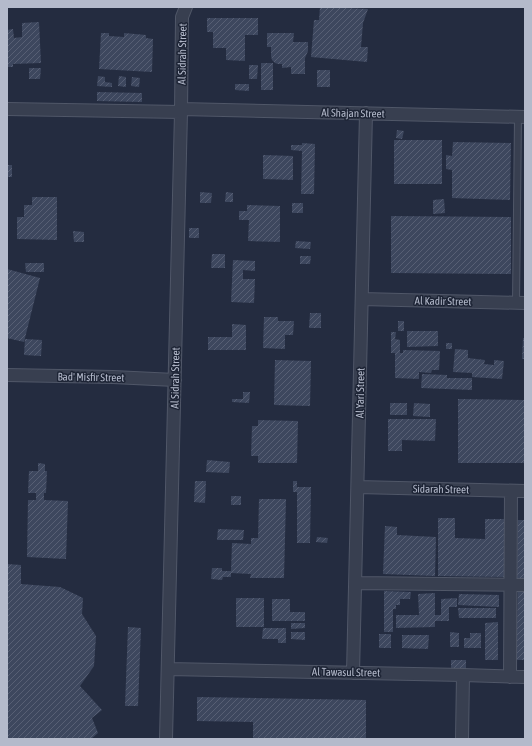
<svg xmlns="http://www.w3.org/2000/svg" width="532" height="746" font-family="'Asap Condensed',sans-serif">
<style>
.building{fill:url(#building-hatch)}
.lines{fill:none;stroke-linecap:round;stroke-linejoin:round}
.service-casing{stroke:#505768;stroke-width:8}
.minor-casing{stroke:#505768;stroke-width:14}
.service{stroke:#383f50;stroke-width:6}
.minor{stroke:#383f50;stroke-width:12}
.labels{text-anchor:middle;stroke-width:3;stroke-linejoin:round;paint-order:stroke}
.street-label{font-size:11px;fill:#b4bacb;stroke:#1d2435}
</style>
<defs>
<pattern id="building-hatch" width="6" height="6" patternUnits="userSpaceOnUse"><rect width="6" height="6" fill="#3d475e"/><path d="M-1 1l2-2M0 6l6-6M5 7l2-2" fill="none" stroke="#575f74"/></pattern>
</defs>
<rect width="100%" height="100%" fill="#242c40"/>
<path class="building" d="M320,7L368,9L363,23L361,47H368L367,62L311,57L314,20H319Z
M207,18H258V35H245V61L226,60V48H213V32H207Z
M39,22L41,63L13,64V67H7V30L13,29L14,38L22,37V23Z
M101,33H109V36L124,37V33L146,35V38L153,39L152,72L99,69Z
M267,33H294L293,42H308V51L305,58V74H291V67L282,68V64H278L275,63L272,60L271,56V47H267Z
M261,63H273V90H261Z
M249,65H258L257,79H249Z
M29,68H41L40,79H29Z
M317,70H330V87H317Z
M98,76L105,77V82L112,83V87L97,86Z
M119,76L126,77V87L118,86Z
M132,77L140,78L139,87L131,86Z
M235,84H249V91L235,90Z
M97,92L142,93V102L97,101Z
M397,130L404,131L402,139L396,138Z
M394,140H442V184H394Z
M453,142L511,143L510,200L452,198V170L446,169V155L452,156Z
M302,143L315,144L314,194H301L302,151L291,150V145H302Z
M263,155L293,156V180L263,179Z
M7,165H12V177H7Z
M200,192L212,193L211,203H200Z
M226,192L233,193V202H225Z
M32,197H57V240L17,239V217H24V205H32Z
M444,199L445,213L433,214V200Z
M292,203H303V213H292Z
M247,205L280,206V242L248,241L249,220H239V211H247Z
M391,216L511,217V274L391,273Z
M189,228H199V238H189Z
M73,231L84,232V242H74Z
M296,241L311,242L310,249L295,248Z
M212,254H225V268H211Z
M300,256H311L310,264H300Z
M233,260L255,261V271L243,270V279H255L254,303L231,302Z
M25,263H44V272H26Z
M7,269L40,278L24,342L7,338Z
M310,313H321V328H309Z
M264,317H278V321H294L293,335H285V349L263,348Z
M398,321H404V331H398Z
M232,324L246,325V350H208V337H232Z
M407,331H438V346L407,347Z
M391,332H396L395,339L400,340V353H403V350L440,351L439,370H432L431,373L419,372V379L395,378V353H391Z
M523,338H525V359H522Z
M25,339L42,340L41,356L24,355Z
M446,343H452V349H446Z
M455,349L468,350V358L485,360L484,364L494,365V360L504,361L502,379L472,377V373L453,372Z
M275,360L311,361L310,406L274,405Z
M422,374L447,375V378H472V390L421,388Z
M243,392H250L249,403L232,402V399H243Z
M458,399L525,400V463H458Z
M390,403H407V415H390Z
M414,403L430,404V417L413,416Z
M388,419H436L435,441L402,440V451H388Z
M258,420L298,421L297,463H258V456H251L252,426H258Z
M207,460L230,462L229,473L206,472Z
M38,463L45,464V471H47L46,493H44V500L68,501L66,559L27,557L28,500H36V493H28L29,471H38Z
M195,481H206L205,503L194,502Z
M293,481H297V487H311L310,543H297V492H293Z
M231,496H241V505H231Z
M259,499H286L284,578H250L251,574L231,573V577H223L222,580L211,579L212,568H222V571H231L232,543L251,544V538H258Z
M438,518H455V538L485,539V519H506L505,577L438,576Z
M518,520H525V578H517Z
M385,526L397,527V535L436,537L435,576L383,574Z
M218,529L244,530L243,540H217Z
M317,537L328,538L327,543L316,542Z
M7,564L21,565V584L60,587L83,598L82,614L96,636L94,666L80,686L102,710L92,718L98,733L91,739H7Z
M518,589H525V660H516Z
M384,591L411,592L410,599H400V605H396V609H393V632H384Z
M435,593V615H441V599L457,598V607H449V621H435V627L396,628V615H419L418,594Z
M459,594L499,595V607L458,605Z
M236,598H264V627H236Z
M272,599H290V612H305V621H272Z
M458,608H496V618H459Z
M498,622V660H485V623Z
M291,623H305V628L291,629Z
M128,627L141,628L138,706H125Z
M263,628H286V643H278V639H262Z
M291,632H305V640L291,639Z
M450,632L459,633V647H450Z
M470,633H481V648H464V638H470Z
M379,634H391V648H379Z
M402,635H429L428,649L402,648Z
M451,660H466V669H451Z
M197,697L366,700V739H253V722L197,721Z"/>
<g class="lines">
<g class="service-casing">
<path id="service" d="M516,303L518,117"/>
</g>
<g class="minor-casing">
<path id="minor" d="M7,109L181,112
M181,109L525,117
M362,299L525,303
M7,375L113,377L175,380
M358,487L525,491
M356,583L525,585
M168,669L463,675L525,677
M353,673L366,113
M510,677L511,491
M166,739L181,112L182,17L186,7
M462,739L463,675"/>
</g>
<use href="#service" class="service"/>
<use href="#minor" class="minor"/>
</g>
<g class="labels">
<g class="street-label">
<text transform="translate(182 54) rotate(-89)" y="4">Al Sidrah Street</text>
<text transform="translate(353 113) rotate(1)" y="4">Al Shajan Street</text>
<text transform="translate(443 301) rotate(1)" y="4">Al Kadir Street</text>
<text transform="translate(91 377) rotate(1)" y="4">Bad' Misfir Street</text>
<text transform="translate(175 378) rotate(-89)" y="4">Al Sidrah Street</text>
<text transform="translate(360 393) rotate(-89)" y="4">Al Yari Street</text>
<text transform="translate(441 489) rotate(1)" y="4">Sidarah Street</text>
<text transform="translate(346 672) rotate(1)" y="4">Al Tawasul Street</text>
</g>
</g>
<rect width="532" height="746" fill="none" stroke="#b4bacb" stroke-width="16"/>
</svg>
